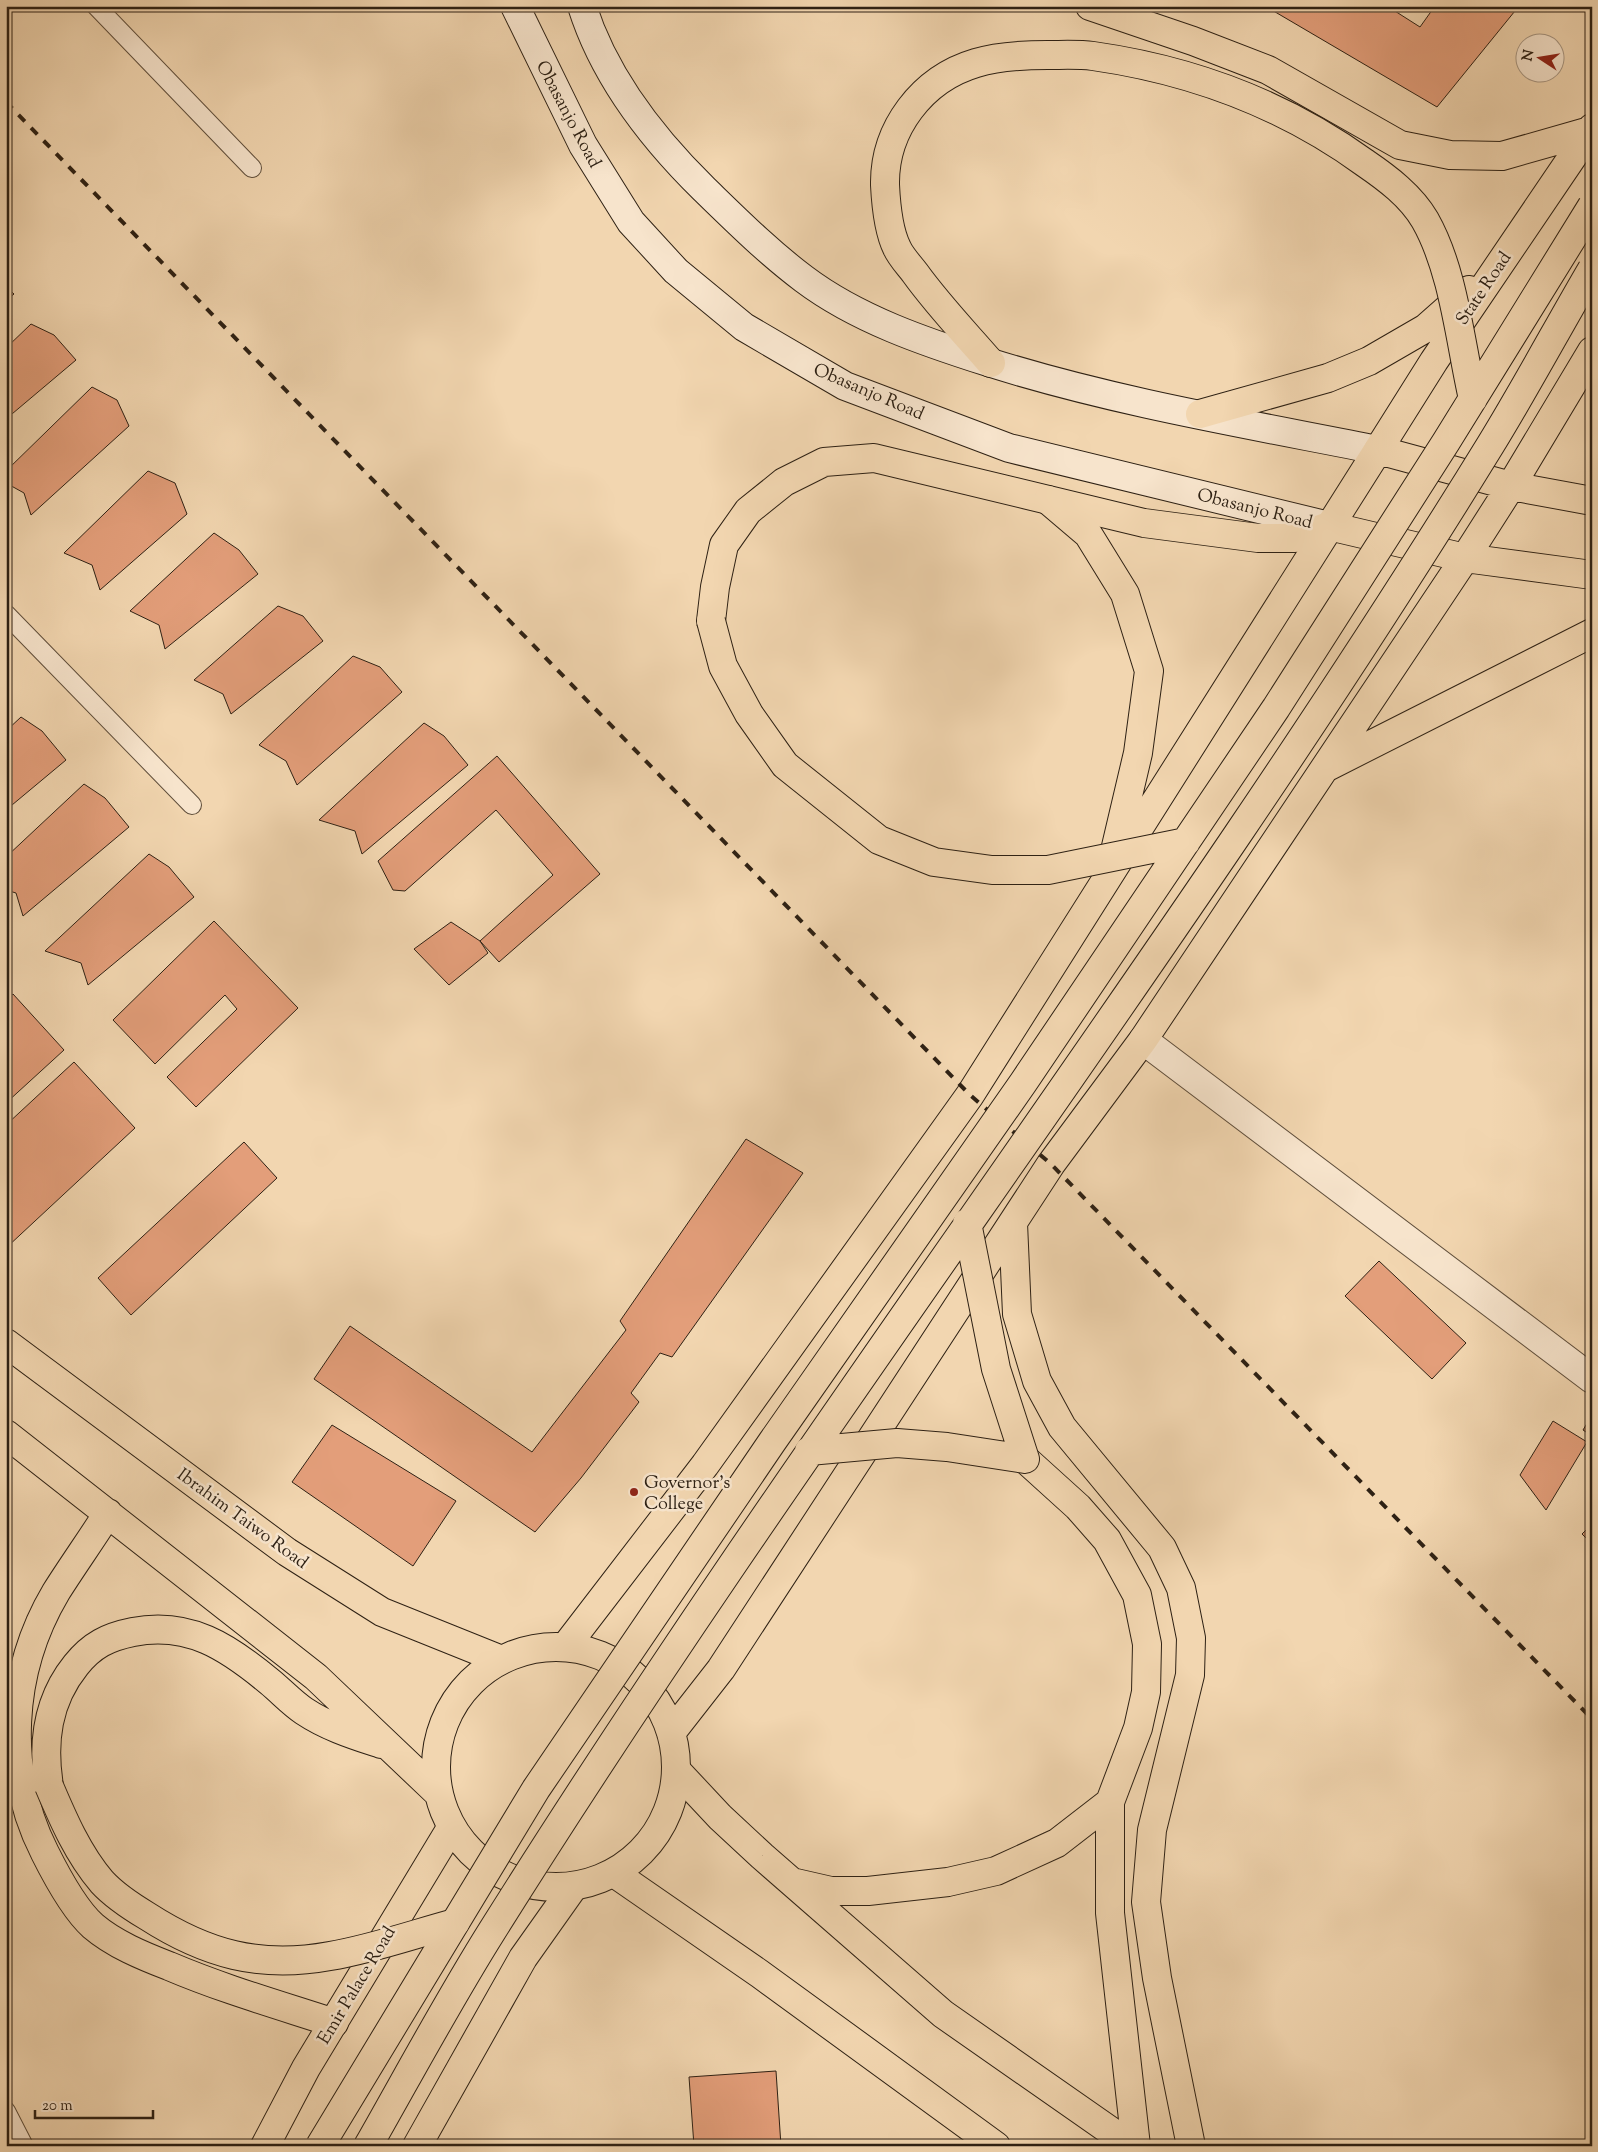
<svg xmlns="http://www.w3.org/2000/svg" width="1598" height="2152" font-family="'Sorts Mill Goudy',serif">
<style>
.building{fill:#e39e7a;stroke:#2e2114}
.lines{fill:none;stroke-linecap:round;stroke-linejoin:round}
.lane-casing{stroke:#5f4e3b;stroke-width:20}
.street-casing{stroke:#5f4e3b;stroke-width:30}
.secondary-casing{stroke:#2e2114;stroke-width:30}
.primary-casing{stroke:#2e2114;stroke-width:30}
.highway-casing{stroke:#2e2114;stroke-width:30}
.lane{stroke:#f7e4cc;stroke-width:18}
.street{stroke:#f7e4cc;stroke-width:28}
.secondary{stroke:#f7e4cc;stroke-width:28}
.primary{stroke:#f2d6b0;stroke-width:28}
.highway{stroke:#f2d6b0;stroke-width:28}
.rail{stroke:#2e2114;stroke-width:4;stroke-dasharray:9 9;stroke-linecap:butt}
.primary-bridge-casing{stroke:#2e2114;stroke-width:30;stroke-linecap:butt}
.highway-bridge-casing{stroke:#2e2114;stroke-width:30;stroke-linecap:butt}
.primary-bridge{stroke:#f2d6b0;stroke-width:28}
.highway-bridge{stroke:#f2d6b0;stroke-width:28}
.poi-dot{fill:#8f2418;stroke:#f7e4cc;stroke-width:2}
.labels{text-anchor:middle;stroke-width:5;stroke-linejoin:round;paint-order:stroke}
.street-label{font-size:18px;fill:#2e2114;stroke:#f7e4cc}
.poi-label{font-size:18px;fill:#2e2114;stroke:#f7e4cc;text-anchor:start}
</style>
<rect width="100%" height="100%" fill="#f2d6b0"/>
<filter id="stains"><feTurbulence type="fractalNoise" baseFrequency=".004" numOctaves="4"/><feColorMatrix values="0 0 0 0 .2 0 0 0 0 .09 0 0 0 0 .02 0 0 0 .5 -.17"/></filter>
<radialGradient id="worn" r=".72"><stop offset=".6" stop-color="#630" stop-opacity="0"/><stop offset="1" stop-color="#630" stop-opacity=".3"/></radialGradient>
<path class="building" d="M1265,6H1387L1420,27L1435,6H1519L1437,107Z
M6,286L14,294L6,301Z
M31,324L54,335L76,360L6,419V348Z
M92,387L117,400L129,426L31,515L24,493L6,483V471Z
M148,471L175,483L187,514L100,590L92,565L64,553Z
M214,533L239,550L258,574L165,649L159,625L130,611Z
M278,606L303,616L323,641L231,714L223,694L194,680Z
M353,656L380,667L402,692L297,785L286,761L259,745Z
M21,717L42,731L66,760L6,810V731Z
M424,723L444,736L468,765L362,854L355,831L319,820Z
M497,756L600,874L499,962L480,941L553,875L496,810L405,891L393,890L378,861Z
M84,784L105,798L129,827L23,916L16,893L6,890V857Z
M149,854L169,867L194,897L88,985L81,963L45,951Z
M214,921L298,1008L196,1107L167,1077L237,1009L225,995L155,1064L113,1020Z
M451,922L480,941L488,953L449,985L414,949Z
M13,994L64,1050L6,1103V1000Z
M74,1062L135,1128L6,1248V1125Z
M746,1139L803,1173L672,1357L660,1353L631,1393L639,1402L581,1478L535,1532L314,1379L350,1326L532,1452L626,1330L620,1321Z
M244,1142L277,1178L131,1315L98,1278Z
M1379,1261L1466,1343L1432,1379L1345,1296Z
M1592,1415V1436L1583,1430Z
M1553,1421L1587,1442L1546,1510L1520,1475Z
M332,1425L456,1501L413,1566L292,1482Z
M1592,1524V1544L1582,1534Z
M776,2071L781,2146H694L689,2077Z"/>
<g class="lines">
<g class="lane-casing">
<path id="lane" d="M96,6L252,168
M6,614L192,805
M6,2111L24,2146"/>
</g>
<g class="street-casing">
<path id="street" d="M1143,1040L1592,1379"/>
</g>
<g class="secondary-casing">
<path id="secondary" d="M515,6L583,145L631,222L676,271L744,327L845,386L1009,448L1329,526
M582,6C604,76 652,138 704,189C736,220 768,252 804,279C857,319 925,342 988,362C1115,402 1247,424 1378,450"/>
</g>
<g class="primary-casing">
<path id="primary" d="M1090,6L1193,41L1268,70L1400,145L1450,155L1502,156L1590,131
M991,363C965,333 938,305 915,273C909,265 901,257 897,248C888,230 886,205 885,185C884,129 922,79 976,63C999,56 1024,55 1048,55
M1200,414L1328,378L1369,361L1426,328L1469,290
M1378,450L1434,361L1592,128
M1511,486L1592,351
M711,621L715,587L724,545L748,511L784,482L824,462L874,458L1144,523L1258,538H1295L1329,526
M1025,1459L1078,1507L1107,1540L1137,1595L1147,1644L1146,1692L1138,1728L1110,1802V1913L1136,2146
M676,1770L720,1817L762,1856L943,2014L1132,2146
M614,1873L760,1974L996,2146
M796,1883L831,1891H868L948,1882L996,1871L1057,1843L1110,1802
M265,2146L306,2068L451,1828
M417,2146L523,1958L574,1886"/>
</g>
<g class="highway-casing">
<path id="highway" d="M1048,500L1088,534L1125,594L1149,671L1138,753L1114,855
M1329,526L1465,558L1592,575
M1327,767L1592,633
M1013,1223L1017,1314L1037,1381L1062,1427L1162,1548L1181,1588L1191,1638L1190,1675L1152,1830L1146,1902L1157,1978L1191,2146
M6,1343L287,1552L382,1612L499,1659
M6,1434L316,1677L438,1793
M108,1513C91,1540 73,1565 56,1592C9,1671 3,1771 45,1853C56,1875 74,1909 93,1926C114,1944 143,1956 169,1966C223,1989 279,2005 334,2023
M566,1646L705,1465L970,1095L1378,450L1511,486L1592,501
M436 1767a120 120 0 1 1 240 0a120 120 0 1 1-240 0Z
M671,1733L721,1669L1051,1164L1143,1040L1465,558L1511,486
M49,1786C42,1742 47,1701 76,1665C92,1645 108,1637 133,1632C189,1621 228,1647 270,1682C281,1691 292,1703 304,1711C328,1727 354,1735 381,1744"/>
</g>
<use href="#lane" class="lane"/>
<use href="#street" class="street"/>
<use href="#secondary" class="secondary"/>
<use href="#primary" class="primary"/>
<use href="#highway" class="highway"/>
<path class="rail" d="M6,102L970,1095L1051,1164L1592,1719"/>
<g class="primary-bridge-casing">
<path id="primary-bridge" d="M1048,55C1062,55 1078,54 1093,56C1191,70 1285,105 1365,163C1387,178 1411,196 1425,220C1454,271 1460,342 1473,399
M711,621L723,666L749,714L785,765L879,840L934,862L992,870H1048L1186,842
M809,1451L897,1443L947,1447L1025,1459L996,1369L967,1223
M320,2146L536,1789L772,1442L1023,1083L1276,708L1446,442L1592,206
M368,2146C409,2074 448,2001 492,1931C809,1425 1178,953 1491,444C1526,387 1558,327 1592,269"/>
</g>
<g class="highway-bridge-casing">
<path id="highway-bridge" d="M49,1786C63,1819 78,1854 102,1882C114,1895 132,1907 147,1916C206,1954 260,1969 330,1956C372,1949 414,1934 455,1923"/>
</g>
<use href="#primary-bridge" class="primary-bridge"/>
<use href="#highway-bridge" class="highway-bridge"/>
</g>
<circle class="poi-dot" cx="634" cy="1492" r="5"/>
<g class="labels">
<g class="street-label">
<text transform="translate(569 114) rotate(62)" y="6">Obasanjo Road</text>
<text transform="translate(1483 288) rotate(-56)" y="6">State Road</text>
<text transform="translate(869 391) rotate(23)" y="6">Obasanjo Road</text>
<text transform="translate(1255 508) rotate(14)" y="6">Obasanjo Road</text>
<text transform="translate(243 1518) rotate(36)" y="6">Ibrahim Taiwo Road</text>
<text transform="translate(356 1985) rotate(-59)" y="6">Emir Palace Road</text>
</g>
<g class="poi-label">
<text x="644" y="1488">Governor's<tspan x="644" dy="21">College</tspan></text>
</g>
</g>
<rect width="1598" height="2152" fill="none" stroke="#f2d6b0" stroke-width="25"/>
<rect x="8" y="8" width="1583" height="2137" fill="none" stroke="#2e2114" stroke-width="2.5"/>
<rect x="12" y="12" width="1573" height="2127" fill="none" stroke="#2e2114"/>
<g transform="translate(1540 58) rotate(282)"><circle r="24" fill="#f7e4cc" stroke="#a79682"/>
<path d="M0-4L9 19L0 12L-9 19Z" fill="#8f2418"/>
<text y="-8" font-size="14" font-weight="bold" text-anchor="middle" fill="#2e2114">N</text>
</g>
<path d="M35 2110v8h118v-8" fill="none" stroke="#2e2114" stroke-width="2.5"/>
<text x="42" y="2110" font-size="15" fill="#2e2114" stroke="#f7e4cc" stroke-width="4" paint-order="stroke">20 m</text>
<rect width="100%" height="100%" filter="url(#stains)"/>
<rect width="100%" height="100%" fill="url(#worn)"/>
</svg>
